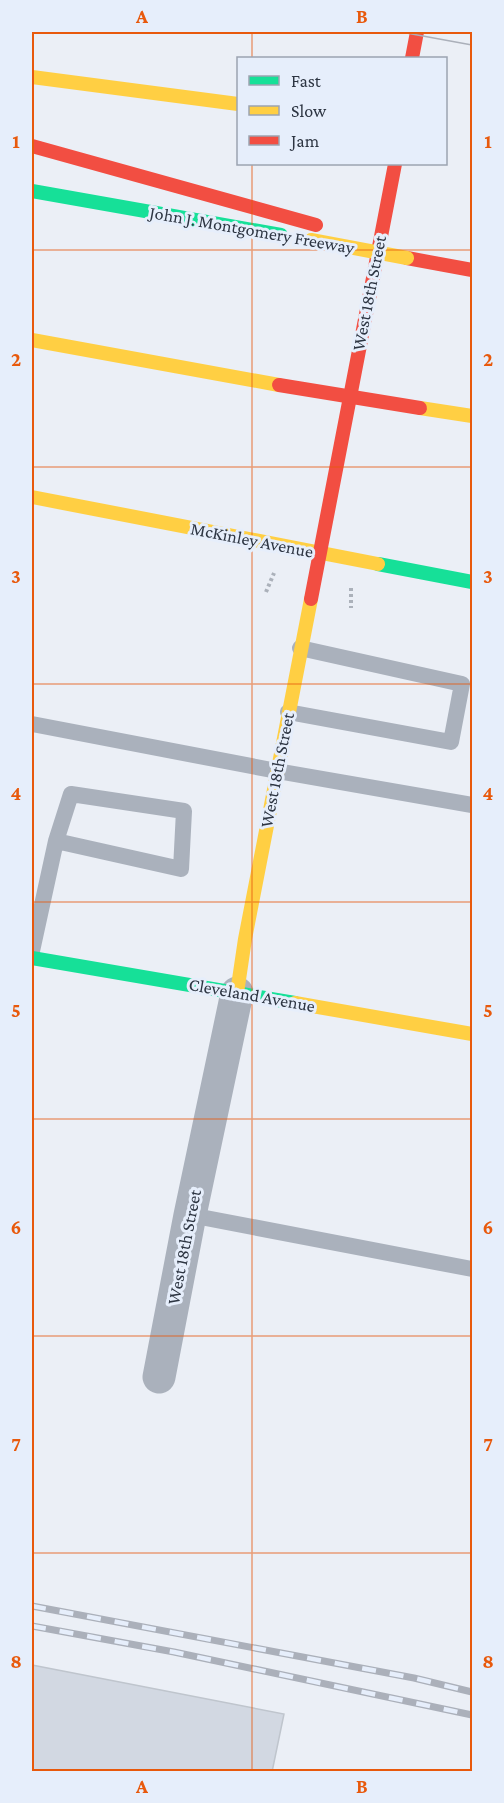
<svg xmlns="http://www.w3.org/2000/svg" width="504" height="1803" font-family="'Crimson Pro',serif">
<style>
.building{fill:#d2d8e2;stroke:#bfc5cd;stroke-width:1.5}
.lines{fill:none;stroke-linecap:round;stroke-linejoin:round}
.path{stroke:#abb1ba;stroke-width:4;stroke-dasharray:3 3;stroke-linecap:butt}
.lane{stroke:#aab1bc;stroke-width:16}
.street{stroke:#aab1bc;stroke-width:33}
.fast{stroke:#16e098;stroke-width:14}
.slow{stroke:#ffcf43;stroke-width:14}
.jam{stroke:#f24e42;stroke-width:14}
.tram{stroke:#abb0ba;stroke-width:1.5}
.rail-casing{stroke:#abb0ba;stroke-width:7}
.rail{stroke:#e6eefb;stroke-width:4.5;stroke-dasharray:14;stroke-linecap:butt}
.slow-bridge{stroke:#ffcf43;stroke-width:14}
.jam-bridge{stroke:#f24e42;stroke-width:14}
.grid{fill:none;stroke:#e8590c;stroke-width:1.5;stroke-opacity:0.55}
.labels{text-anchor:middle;stroke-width:6;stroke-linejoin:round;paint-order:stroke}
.street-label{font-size:18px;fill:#2d3542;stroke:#e6eefb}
.neatline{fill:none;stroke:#e8590c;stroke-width:2}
.grid-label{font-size:20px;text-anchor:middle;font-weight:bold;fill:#e8590c}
</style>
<rect width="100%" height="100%" fill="#ebeff6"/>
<path class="building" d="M32,1665L284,1714L272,1772H32Z"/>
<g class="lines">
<path class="path" d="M351,588V608
M266,592L274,573"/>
<path class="lane" d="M288,712L451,742L462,684L300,648
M32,724L277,771L472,805
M71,794L184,811L181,869L56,841Z
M32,951L56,841
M190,1215L472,1269"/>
<path class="street" d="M159,1377L190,1215L237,993"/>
<path class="fast" d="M32,191L281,235
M378,564L472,582
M32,958L295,1003"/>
<path class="slow" d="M32,77L238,104
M32,340L279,385
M420,408L472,416
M32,497L378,564
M237,993L245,939L311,599
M295,1003L472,1034"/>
<path class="jam" d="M412,58L417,32
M32,146L316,225
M407,258L472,270
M311,599L395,164"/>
<path class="tram" d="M401,32L472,45"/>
<g class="rail-casing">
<path id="rail" d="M32,1606L414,1678L472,1692
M32,1626L174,1652L472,1715"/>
</g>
<use href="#rail" class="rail"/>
<path class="slow-bridge" d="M311,240L407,258"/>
<path class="jam-bridge" d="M279,385L420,408"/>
</g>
<path class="grid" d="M252,32V58M252,164V1772M32,250H472M32,467H472M32,684H472M32,902H472M32,1119H472M32,1336H472M32,1553H472"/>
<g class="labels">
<g class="street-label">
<text transform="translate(252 230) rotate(10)" y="6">John J. Montgomery Freeway</text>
<text transform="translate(369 293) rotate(-79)" y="6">West 18th Street</text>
<text transform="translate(252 540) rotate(11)" y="6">McKinley Avenue</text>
<text transform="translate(277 770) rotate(-79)" y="6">West 18th Street</text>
<text transform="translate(252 995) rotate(10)" y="6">Cleveland Avenue</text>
<text transform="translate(184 1247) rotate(-79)" y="6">West 18th Street</text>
</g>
</g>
<rect width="504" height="1803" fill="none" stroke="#e6eefb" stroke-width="66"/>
<rect x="237" y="57" width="210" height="108" fill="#e6eefb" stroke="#9ca4b1" stroke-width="1.5"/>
<rect x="249" y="76" width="30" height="9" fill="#16e098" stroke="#9ca4b1" stroke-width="1.5"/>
<text x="291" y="87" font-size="18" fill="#2d3542">Fast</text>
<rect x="249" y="106" width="30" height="9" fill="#ffcf43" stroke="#9ca4b1" stroke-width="1.5"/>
<text x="291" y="117" font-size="18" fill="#2d3542">Slow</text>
<rect x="249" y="136" width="30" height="9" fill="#f24e42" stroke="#9ca4b1" stroke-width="1.5"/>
<text x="291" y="147" font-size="18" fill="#2d3542">Jam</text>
<rect x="33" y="33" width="438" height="1737" class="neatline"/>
<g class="grid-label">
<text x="142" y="23">A</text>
<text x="362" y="23">B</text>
<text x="16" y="148">1</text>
<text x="488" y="148">1</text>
<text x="16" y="366">2</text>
<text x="488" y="366">2</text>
<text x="16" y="583">3</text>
<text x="488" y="583">3</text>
<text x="16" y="800">4</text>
<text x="488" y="800">4</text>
<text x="16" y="1017">5</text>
<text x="488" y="1017">5</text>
<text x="16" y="1234">6</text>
<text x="488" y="1234">6</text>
<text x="16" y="1451">7</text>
<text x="488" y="1451">7</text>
<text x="16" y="1668">8</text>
<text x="488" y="1668">8</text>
<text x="142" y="1793">A</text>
<text x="362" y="1793">B</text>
</g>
</svg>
